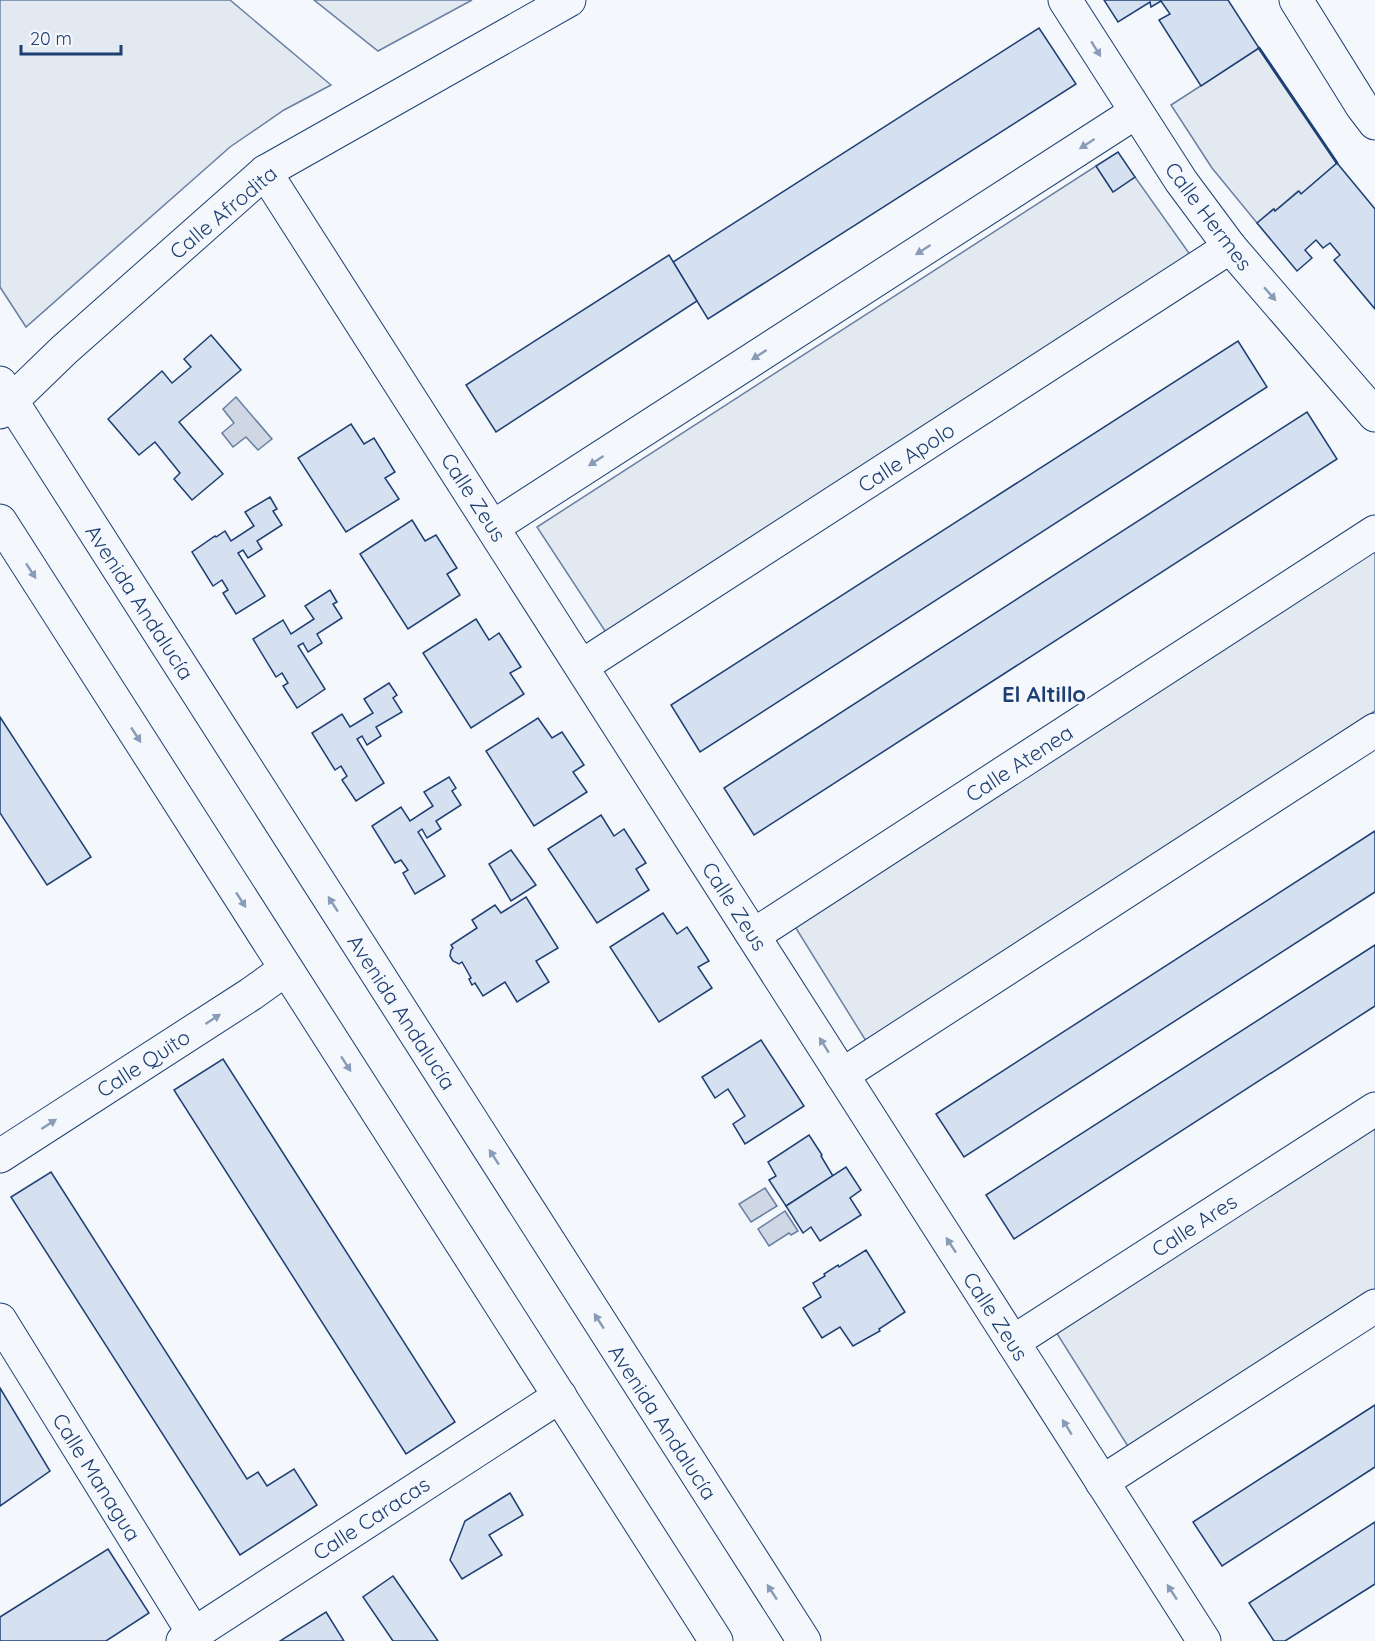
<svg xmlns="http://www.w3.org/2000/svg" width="1375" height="1641" viewBox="0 0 1375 1641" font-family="Quicksand,sans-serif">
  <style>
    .green { fill: #e3e9f0; stroke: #687fa3; stroke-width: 1.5 }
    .water { fill: #cfd7e4; stroke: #687fa3; stroke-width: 1.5 }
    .building { fill: #d5e0f0; stroke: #1d3f73; stroke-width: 1.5 }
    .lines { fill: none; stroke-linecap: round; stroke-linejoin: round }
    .minor-casing { stroke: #1d3f73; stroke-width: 35 }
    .major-casing { stroke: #1d3f73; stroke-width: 35 }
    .minor { stroke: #f4f7fb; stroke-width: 33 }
    .major { stroke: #f4f7fb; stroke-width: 33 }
    .wall { stroke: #1d3f73; stroke-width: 3 }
    .oneway { fill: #889bb7 }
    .labels { text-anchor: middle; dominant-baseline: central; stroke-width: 4.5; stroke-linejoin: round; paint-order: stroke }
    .street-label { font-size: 21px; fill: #1d3f73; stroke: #f4f7fb }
    .neighbourhood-label { font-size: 22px; font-weight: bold; fill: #1d3f73; stroke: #f4f7fb }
  </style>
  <rect width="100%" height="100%" fill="#f4f7fb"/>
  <g class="green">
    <polygon points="0,0 230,0 331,85 284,110 230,147 26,327 0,287"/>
    <polygon points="314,0 472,0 378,51"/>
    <polygon points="1259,48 1337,163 1301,194 1298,191 1275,211 1273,209 1257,223 1212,168 1171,105"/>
    <polygon points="1096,166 1113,192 1135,177 1191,256 607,634 537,527"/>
    <polygon points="1375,550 1375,711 866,1041 794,925"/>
    <polygon points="1375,1125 1375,1290 1129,1448 1056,1332"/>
  </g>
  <g class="water">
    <polygon points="236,397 272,439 258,450 246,437 233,447 222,433 234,423 223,409"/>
    <polygon points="765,1188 777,1206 751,1222 739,1204"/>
    <polygon points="785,1211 798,1231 791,1235 789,1233 769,1246 758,1229"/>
  </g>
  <g class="building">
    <polygon points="1104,0 1228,0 1259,48 1201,86 1159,20 1170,14 1161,1 1151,7 1150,2 1118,22"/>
    <polygon points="1039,28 1076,84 708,319 673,262"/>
    <polygon points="1118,152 1135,177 1113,192 1096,166"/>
    <polygon points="1337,163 1375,209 1375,309 1334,260 1340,255 1330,243 1323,248 1316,240 1305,250 1312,258 1297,271 1257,223 1274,209 1275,211 1299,191 1301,194"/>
    <polygon points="669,255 697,301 496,432 466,385"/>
    <polygon points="211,335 241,370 179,422 223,474 192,500 174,479 180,473 155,442 139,455 108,419 162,371 172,383 191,367 184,359"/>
    <polygon points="1238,341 1267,387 700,752 671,705"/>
    <polygon points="1307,412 1337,459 754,835 724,788"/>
    <polygon points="351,424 364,444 374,438 395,472 385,478 399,499 346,532 298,458"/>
    <polygon points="270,497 277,509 273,511 282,525 257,541 262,549 248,558 243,550 238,553 265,596 236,614 223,593 228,590 222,580 213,586 192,552 215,536 216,537 225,531 231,541 254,526 245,512"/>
    <polygon points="412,520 425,541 436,535 457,568 447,574 460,595 408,629 360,554"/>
    <polygon points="330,590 337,602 333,604 342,618 317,634 322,643 308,652 303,643 298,646 325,689 297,708 283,686 288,683 282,673 276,677 253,639 283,620 291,634 314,619 305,606"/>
    <polygon points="476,619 489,640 499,633 521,667 510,673 524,694 471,728 423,653"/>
    <polygon points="389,683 397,695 393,698 402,712 376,727 381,736 367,745 362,736 357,739 384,783 356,801 342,780 347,776 341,766 335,770 312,733 342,714 350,727 373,713 364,699"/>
    <polygon points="0,717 91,857 47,885 0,813"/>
    <polygon points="538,718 552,738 562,732 584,765 573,772 587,792 534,826 486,751"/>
    <polygon points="449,777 456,788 452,791 461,805 436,821 441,829 427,838 422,829 418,832 445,876 415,894 403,873 408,870 401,860 395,863 372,826 401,807 410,821 433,806 424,792"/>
    <polygon points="601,815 614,836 624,829 646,863 636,869 649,890 597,923 548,849"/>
    <polygon points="1375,831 1375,892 964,1157 936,1114"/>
    <polygon points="511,850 536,885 511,901 489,864"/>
    <polygon points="526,897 558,948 536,961 549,982 517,1002 505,982 483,996 475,983 472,985 469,979 471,978 462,962 459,964 453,961 450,956 451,950 453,948 451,945 477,928 472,920 495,905 501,913"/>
    <polygon points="663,913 677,934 687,927 709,961 698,967 712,988 659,1022 610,947"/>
    <polygon points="1375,945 1375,1006 1014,1239 986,1195"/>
    <polygon points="761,1040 804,1106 745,1144 733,1124 745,1116 728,1089 715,1098 702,1077"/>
    <polygon points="223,1059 455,1422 406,1454 174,1090"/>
    <polygon points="809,1135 822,1155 821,1156 833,1176 786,1206 769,1180 776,1176 768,1162"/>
    <polygon points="846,1167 861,1190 850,1198 861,1215 820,1241 811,1227 803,1233 786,1206"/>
    <polygon points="51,1172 247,1479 258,1472 267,1486 294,1469 317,1505 240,1555 11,1197"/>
    <polygon points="866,1250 905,1312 879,1329 880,1331 853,1346 840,1327 822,1338 803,1308 821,1297 813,1283 825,1276 824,1274 838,1265 839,1267"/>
    <polygon points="0,1388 50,1471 0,1506"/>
    <polygon points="1375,1405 1375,1467 1222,1566 1193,1522"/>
    <polygon points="510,1493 523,1515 489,1535 502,1555 462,1579 450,1560 465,1521"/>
    <polygon points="1375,1522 1375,1584 1285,1641 1274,1641 1249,1603"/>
    <polygon points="108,1549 149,1613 106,1641 0,1641 0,1617"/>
    <polygon points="393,1576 438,1641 393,1641 363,1597"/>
    <polygon points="326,1612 344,1641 280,1641"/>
  </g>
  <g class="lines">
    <g class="minor-casing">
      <g id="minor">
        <polyline points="1065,0 1181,181 1230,247 1375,415"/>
        <polyline points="1296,0 1362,106 1375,123"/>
        <polyline points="265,172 1204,1641"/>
        <polyline points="0,412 64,350 265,172 569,0"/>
        <polyline points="493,527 1136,112"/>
        <polyline points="582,666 1230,247"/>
        <polyline points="754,935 1375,532"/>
        <polyline points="842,1075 1375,730"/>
        <polyline points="0,1156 251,994 286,969"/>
        <polyline points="0,1320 194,1634"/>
        <polyline points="1013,1342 1375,1109"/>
        <polyline points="1102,1482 1375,1306"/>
        <polyline points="183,1641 560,1396"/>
      </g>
    </g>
    <g class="major-casing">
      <g id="major">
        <polyline points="0,383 804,1641"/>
        <polyline points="0,521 716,1641"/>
      </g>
    </g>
    <use href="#minor" class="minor"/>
    <use href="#major" class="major"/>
    <polyline class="wall" points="1259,48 1337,163"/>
  </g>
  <defs><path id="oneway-solid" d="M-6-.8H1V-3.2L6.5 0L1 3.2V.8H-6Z" transform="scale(1.5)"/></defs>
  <g class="oneway">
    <use href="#oneway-solid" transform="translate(1096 49) rotate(58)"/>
    <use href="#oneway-solid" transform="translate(1087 144) rotate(147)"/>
    <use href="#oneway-solid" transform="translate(923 250) rotate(147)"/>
    <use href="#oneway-solid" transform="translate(1270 294) rotate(49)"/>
    <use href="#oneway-solid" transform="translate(759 355) rotate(147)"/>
    <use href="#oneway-solid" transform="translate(596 461) rotate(147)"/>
    <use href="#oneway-solid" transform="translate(31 571) rotate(57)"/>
    <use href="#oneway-solid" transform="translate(136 735) rotate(57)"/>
    <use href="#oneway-solid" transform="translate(241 900) rotate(57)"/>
    <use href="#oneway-solid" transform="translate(333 904) rotate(-123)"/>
    <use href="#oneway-solid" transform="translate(213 1019) rotate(-33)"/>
    <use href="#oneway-solid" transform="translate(824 1045) rotate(-122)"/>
    <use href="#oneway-solid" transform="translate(346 1064) rotate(57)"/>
    <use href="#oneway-solid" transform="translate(49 1124) rotate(-33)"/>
    <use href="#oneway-solid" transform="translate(494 1157) rotate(-123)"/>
    <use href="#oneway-solid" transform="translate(951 1245) rotate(-123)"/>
    <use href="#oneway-solid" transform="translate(599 1321) rotate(-123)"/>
    <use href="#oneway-solid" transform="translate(1067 1427) rotate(-122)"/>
    <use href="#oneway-solid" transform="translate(772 1592) rotate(-123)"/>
    <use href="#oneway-solid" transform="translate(1172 1592) rotate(-123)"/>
  </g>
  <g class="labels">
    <g class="street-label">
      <text transform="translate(223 212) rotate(-40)">Calle Afrodita</text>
      <text transform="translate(1209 216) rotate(53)">Calle Hermes</text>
      <text transform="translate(906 457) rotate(-33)">Calle Apolo</text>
      <text transform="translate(474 497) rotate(57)">Calle Zeus</text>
      <text transform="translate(140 602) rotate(57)">Avenida Andalucía</text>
      <text transform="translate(1019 763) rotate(-33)">Calle Atenea</text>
      <text transform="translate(735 906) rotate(57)">Calle Zeus</text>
      <text transform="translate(402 1012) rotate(57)">Avenida Andalucía</text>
      <text transform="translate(143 1063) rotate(-33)">Calle Quito</text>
      <text transform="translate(1194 1225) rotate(-33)">Calle Ares</text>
      <text transform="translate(996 1316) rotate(57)">Calle Zeus</text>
      <text transform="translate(663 1422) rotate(57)">Avenida Andalucía</text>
      <text transform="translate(97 1477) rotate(58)">Calle Managua</text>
      <text transform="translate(371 1518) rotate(-33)">Calle Caracas</text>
    </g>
    <g class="neighbourhood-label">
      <text x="1044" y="694">El Altillo</text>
    </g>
  </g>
  <path d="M21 45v9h100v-9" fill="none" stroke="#1d3f73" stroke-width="3"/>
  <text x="30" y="45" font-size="18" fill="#1d3f73" stroke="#f4f7fb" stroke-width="4.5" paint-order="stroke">20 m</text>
</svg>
